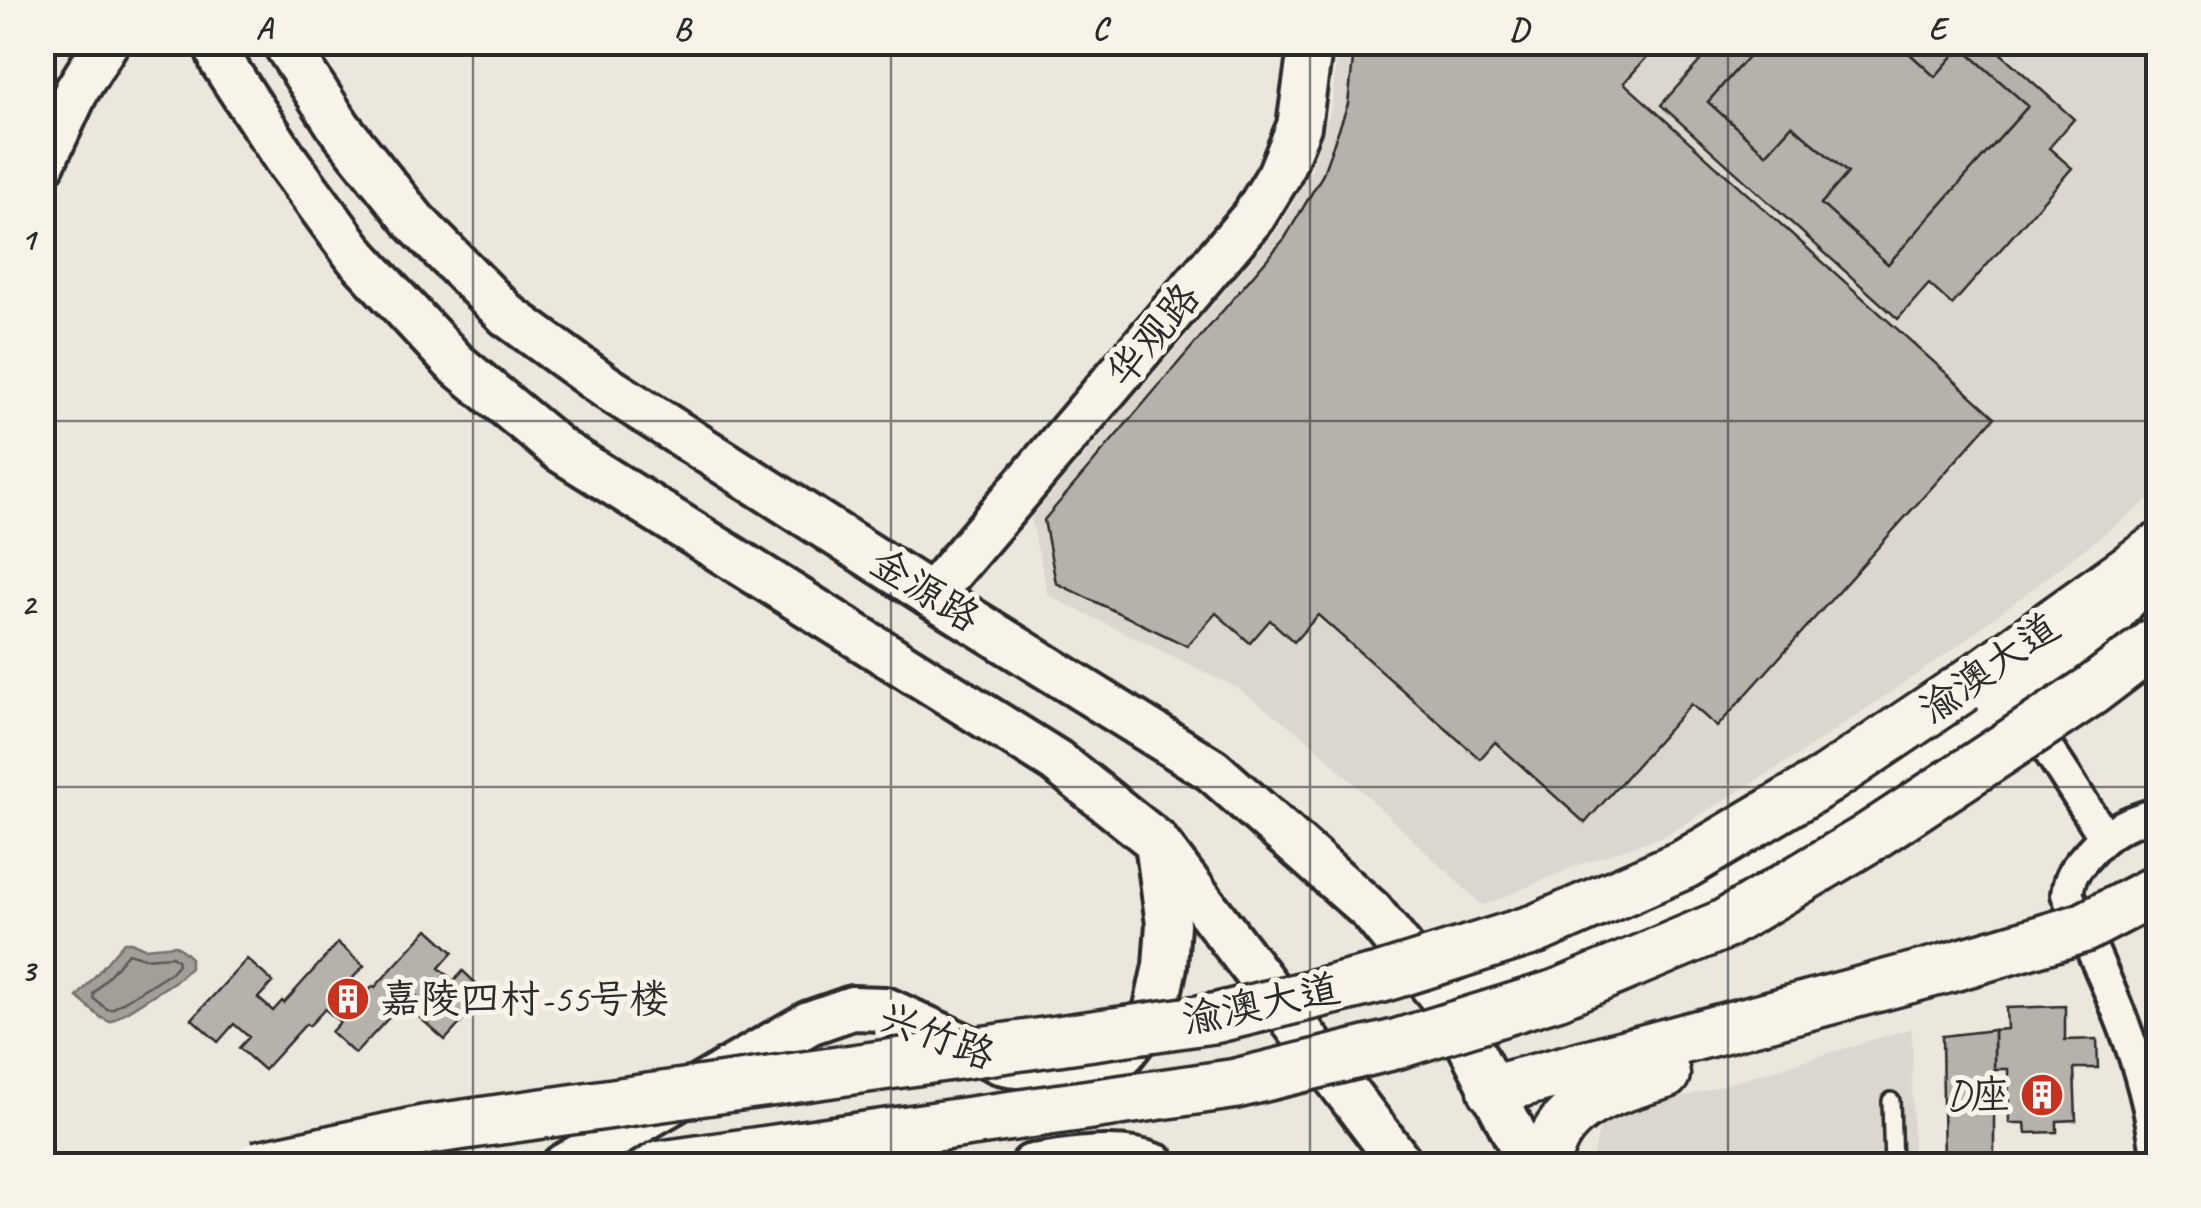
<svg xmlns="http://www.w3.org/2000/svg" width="2201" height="1208" viewBox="0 0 2201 1208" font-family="Caveat,'LXGW WenKai TC',sans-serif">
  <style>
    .built { fill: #dbd7ce }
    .water { fill: #a29f98; stroke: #72716c; stroke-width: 2.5 }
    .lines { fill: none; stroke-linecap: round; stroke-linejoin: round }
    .shore { stroke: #5b5957; stroke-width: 2.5 }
    .building { fill: #b5b2ab; stroke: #2b2b2b; stroke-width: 2.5 }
    .lane-casing { stroke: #2b2b2b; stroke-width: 22 }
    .street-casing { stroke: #2b2b2b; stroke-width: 38 }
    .secondary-casing { stroke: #2b2b2b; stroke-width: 50 }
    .primary-casing { stroke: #2b2b2b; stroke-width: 55 }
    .lane { stroke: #f7f3e8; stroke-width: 15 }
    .street { stroke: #f7f3e8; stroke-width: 30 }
    .secondary { stroke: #f7f3e8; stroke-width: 42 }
    .primary { stroke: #f7f3e8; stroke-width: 48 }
    .primary-bridge-casing { stroke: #2b2b2b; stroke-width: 55; stroke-linecap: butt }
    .primary-bridge { stroke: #f7f3e8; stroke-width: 48 }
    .grid { fill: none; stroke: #2b2b2b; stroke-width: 2.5; stroke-opacity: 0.55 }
    .labels { text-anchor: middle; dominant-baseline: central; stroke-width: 10; stroke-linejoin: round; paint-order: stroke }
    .street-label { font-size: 40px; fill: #2b2b2b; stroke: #f7f3e8 }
    .poi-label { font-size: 40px; fill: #2b2b2b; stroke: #f7f3e8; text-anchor: start }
    .neatline { fill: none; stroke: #2b2b2b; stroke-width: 4 }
    .grid-label { font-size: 32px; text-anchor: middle; font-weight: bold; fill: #2b2b2b }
  </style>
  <rect width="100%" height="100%" fill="#ebe7dd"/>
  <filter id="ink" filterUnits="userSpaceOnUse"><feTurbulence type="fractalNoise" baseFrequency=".01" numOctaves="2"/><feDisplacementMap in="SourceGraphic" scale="20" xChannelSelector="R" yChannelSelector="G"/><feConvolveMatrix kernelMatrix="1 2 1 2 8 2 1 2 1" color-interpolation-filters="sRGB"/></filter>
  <g filter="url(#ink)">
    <g class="built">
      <polygon points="1338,43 2158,43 2158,493 1948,653 1800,754 1667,835 1583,863 1483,906 1307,739 1237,688 1048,595 1031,518 1281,225 1311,170 1332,106"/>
      <polygon points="1912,1028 1913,1165 1591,1166 1601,1122"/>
    </g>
    <polygon class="water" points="124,942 131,942 144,948 176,945 190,957 190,968 177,980 110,1022 100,1017 77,997"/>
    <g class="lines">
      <polygon class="shore" points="128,953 144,958 172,956 177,960 178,964 171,972 112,1009 107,1009 94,999 93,994"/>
    </g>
    <g class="building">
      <polygon points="1355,42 1660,42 1624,83 1995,417 1717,727 1691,704 1585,823 1495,742 1480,759 1318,615 1294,642 1270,620 1250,643 1216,613 1187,646 1056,583 1044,520 1285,238 1322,176 1348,104"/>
      <polygon points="1717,42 1761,42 1708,102 1766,154 1792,125 1848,173 1821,204 1888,264 2028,106 1961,47 1935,77 1897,42 1988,42 2074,119 2049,148 2072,168 1952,305 1929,284 1898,319 1661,105"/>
      <polygon points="1761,42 1897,42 1935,77 1961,47 2028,106 1888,264 1821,204 1848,173 1792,125 1766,154 1708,102"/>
      <polygon points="428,929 453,952 439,968 454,981 463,971 487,994 445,1040 420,1018 430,1008 414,994 399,1012 396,1010 355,1054 331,1032 340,1022 325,1009 309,1026 306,1024 264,1070 239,1048 249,1037 234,1024 218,1042 192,1019 247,959 273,982 258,998 273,1011 282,1001 284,1003 338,943 364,966 349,982 364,996 373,986 375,987"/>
      <polygon points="2065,1006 2065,1040 2097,1039 2098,1068 2074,1068 2076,1120 2057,1121 2057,1132 2026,1133 2025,1123 2009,1123 2008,1069 1994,1069 1994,1030 2007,1029 2006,1008"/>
      <polygon points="1994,1030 1994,1166 1944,1166 1942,1036"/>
    </g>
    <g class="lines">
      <g class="lane-casing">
        <polyline id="lane" points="1891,1101 1893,1166"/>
      </g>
      <g class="street-casing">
        <g id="street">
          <polyline points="2026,715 2104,836"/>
          <path d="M 2158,1166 C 2149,1066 2107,984 2067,894 C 2070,873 2076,868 2089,853 C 2111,828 2128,822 2158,813"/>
        </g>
      </g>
      <g class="secondary-casing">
        <g id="secondary">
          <polyline points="215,42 222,62 288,163 357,257 455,363 560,450 1056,761 1156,841 1403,1166"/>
          <polyline points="284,42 339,127 415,222 507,315 606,387 931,595 1212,770 1371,911 1451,1009 1531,1166"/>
          <polyline points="42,165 77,90 107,42"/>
          <polyline points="931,595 1254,216 1279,175 1299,126 1311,42"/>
          <polyline points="1465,1003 1658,921 1736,877 2017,700 2091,638 2127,598 2158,556"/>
          <polyline points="563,1166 809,1023 852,1008 885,1009 1000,1062 1041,1071 1083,1069 1123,1053 1155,1012 1165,966 1168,924 1157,843"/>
          <path d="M 1032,1166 C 1072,1161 1117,1151 1156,1166"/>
        </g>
      </g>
      <g class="primary-casing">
        <g id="primary">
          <polyline points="1964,687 2158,548"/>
          <polyline points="1493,1090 1944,969"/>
          <path d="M 1543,1166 C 1547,1156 1550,1145 1555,1136 C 1576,1097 1626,1086 1665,1074"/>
        </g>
      </g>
      <use href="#lane" class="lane"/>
      <use href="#street" class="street"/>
      <use href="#secondary" class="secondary"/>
      <use href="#primary" class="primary"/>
      <g class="primary-bridge-casing">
        <g id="primary-bridge">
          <polyline points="1944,969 2083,928 2158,889"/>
          <polyline points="257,1166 426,1130 1216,1018 1380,978 1536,929 1685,864 1826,780 1964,687"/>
          <polyline points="659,1166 1234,1084 1397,1044 1558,994 1723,925 1867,839 2002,750 2091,691 2158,640"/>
        </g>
      </g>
      <use href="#primary-bridge" class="primary-bridge"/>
    </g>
  </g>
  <path class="grid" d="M 473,42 L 473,1166M 891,42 L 891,1166M 1310,42 L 1310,1166M 1728,42 L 1728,1166M 42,421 L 2158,421M 42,787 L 2158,787"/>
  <defs>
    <g id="building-disc" transform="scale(2.25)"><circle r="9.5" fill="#c8321e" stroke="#f7f3e8"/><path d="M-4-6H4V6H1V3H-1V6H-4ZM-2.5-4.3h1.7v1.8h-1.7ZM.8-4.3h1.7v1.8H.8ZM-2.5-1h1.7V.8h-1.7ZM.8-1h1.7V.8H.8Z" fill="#fff"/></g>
  </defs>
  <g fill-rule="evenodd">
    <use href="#building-disc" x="348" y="999"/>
    <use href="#building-disc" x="2042" y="1095"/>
  </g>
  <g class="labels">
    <g class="street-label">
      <text transform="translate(1153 335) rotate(-50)">华观路</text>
      <text transform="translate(925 590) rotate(32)">金源路</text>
      <text transform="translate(1989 668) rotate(-35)">渝澳大道</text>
      <text transform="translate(1261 1004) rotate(-12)">渝澳大道</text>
      <text transform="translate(937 1036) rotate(21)">兴竹路</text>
    </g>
    <g class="poi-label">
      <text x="380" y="999">嘉陵四村-55号楼</text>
      <text x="2010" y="1095" text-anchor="end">D座</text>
    </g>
  </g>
  <rect width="2201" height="1208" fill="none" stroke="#f7f3e8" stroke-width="110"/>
  <rect x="55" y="55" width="2091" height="1098" class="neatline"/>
  <g class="grid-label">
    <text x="264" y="39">A</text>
    <text x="682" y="39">B</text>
    <text x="1100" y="39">C</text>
    <text x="1519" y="39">D</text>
    <text x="1937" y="39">E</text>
    <text x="28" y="249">1</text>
    <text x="28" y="615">2</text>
    <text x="28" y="981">3</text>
  </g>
</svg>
